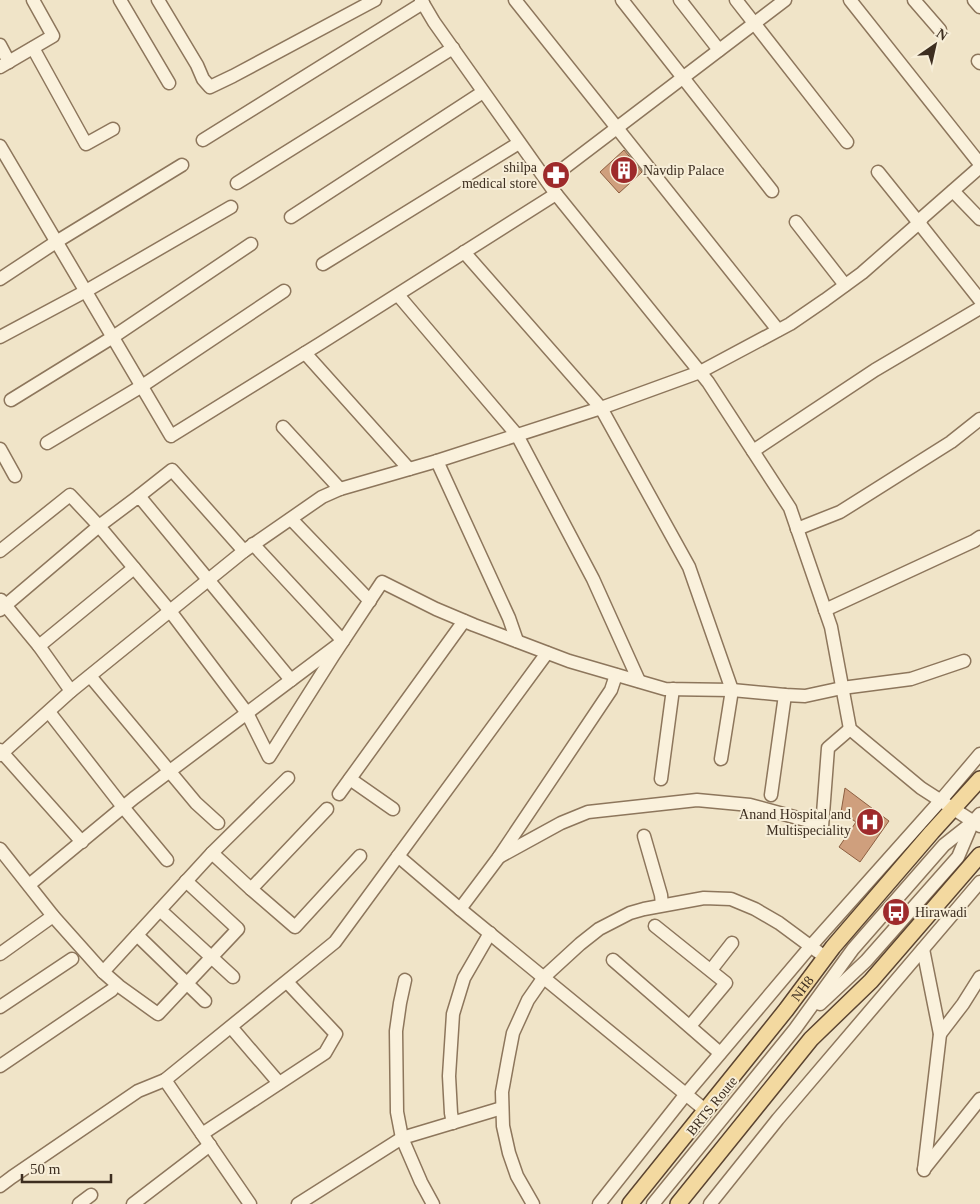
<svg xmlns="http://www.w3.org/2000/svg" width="980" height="1204" viewBox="0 0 980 1204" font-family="Georgia,serif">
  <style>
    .building { fill: #cf9f7d; stroke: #8d5f41 }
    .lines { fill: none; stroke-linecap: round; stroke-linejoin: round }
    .minor-casing { stroke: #8d765c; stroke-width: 15 }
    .major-casing { stroke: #5b4430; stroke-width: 18 }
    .minor { stroke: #faf1dc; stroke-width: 12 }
    .major { stroke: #f3d9a0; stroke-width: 15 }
    .labels { text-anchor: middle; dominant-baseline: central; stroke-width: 4; stroke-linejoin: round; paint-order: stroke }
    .poi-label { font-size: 14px; fill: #3d2e20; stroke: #f7eed8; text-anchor: end }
    .street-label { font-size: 14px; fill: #3d2e20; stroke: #f7eed8 }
  </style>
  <rect width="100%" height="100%" fill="#f0e4c8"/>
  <g class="building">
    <polygon points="624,150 642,172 619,193 600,172"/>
    <polygon points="845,788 889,821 860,862 839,847 856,822 841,812"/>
  </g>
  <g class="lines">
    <g class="minor-casing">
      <g id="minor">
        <polyline points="120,0 169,83"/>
        <polyline points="158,0 197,65 203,79 210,87 233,76 375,0"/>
        <polyline points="421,0 434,22 556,194 708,382 790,508 831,627 850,729 921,788 980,826"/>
        <polyline points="515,0 778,330"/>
        <polyline points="622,0 772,191"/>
        <polyline points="680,0 719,50"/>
        <polyline points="736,0 847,142"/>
        <polyline points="850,0 980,164"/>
        <polyline points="914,0 940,30"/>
        <polyline points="974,0 980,7"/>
        <polyline points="0,45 9,62"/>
        <polyline points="33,48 86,144 113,129"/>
        <polyline points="978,61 980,63"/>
        <polyline points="0,67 53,36 33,0"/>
        <polyline points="203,140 423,3"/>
        <polyline points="0,146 171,436 321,343 556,194"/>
        <polyline points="878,172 919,223 923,217 980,167"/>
        <polyline points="547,181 785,0"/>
        <polyline points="237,183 453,48"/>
        <polyline points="953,191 980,219"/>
        <polyline points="291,217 483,92"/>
        <polyline points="796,222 845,285"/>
        <polyline points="464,252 601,408 689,567 732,690 721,759"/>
        <polyline points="323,264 519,143"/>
        <polyline points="0,279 56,242 182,165"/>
        <polyline points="398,295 517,435 593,579 639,681"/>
        <polyline points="0,337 86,291 231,207"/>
        <polyline points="305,353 409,469"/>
        <polyline points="11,400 113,337 251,244"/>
        <polyline points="283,427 340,489"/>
        <polyline points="47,443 142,386 284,291"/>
        <polyline points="0,449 15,476"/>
        <polyline points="753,451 875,370 980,308"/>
        <polyline points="139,496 172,470 244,551"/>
        <polyline points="291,519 370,601"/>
        <polyline points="797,529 840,512 951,442 980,419"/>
        <polyline points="0,551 70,495 99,526 0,610"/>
        <polyline points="1,600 39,646 71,691"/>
        <polyline points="825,610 974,541 980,537"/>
        <polyline points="517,641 509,618 437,461 601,408 700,372 790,324 825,300 862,273 919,223 980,300"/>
        <polyline points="39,646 134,568"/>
        <polyline points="90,676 196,803 218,823"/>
        <polyline points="291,680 139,496 99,526 170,611 247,713 269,757 333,656 382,582 436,609 474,625 569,661 665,689 732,690 785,695 805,696 842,688 911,679 964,661"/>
        <polyline points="49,712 123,807 167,860"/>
        <polyline points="0,750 82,842"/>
        <polyline points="0,755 71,691 244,551 322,497 340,489 437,461"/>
        <polyline points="350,779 393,809"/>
        <polyline points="661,779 673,689"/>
        <polyline points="339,794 464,621"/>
        <polyline points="771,795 785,695"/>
        <polyline points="644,836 661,895 662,905"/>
        <polyline points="0,849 53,916 103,972 119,986 158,1014 238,929 186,881"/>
        <polyline points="212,853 251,889 327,809"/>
        <polyline points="398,856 460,909 705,1110"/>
        <polyline points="499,857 561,823 588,812 679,802 697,800 750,805 809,821 822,827 828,748 850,729"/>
        <polyline points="29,885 134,798 343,641 253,544"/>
        <polyline points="251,889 295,927 360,856"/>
        <polyline points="460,909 499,857 611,690 616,675"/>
        <polyline points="160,910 233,977"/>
        <polyline points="655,926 726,983 690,1026"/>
        <polyline points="137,935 205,1001"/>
        <polyline points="923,949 940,1034 924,1170"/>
        <polyline points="0,954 53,916"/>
        <polyline points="613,960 720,1053"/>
        <polyline points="711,970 732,943"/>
        <polyline points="103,972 212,853 288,778"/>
        <polyline points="405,980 400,1003 396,1031 397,1112 402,1138 421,1182 433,1204"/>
        <polyline points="820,1004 866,961 958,857 972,824"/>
        <polyline points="0,1007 72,959"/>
        <polyline points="231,1027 279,1083"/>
        <polyline points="940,1034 963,1004 980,977"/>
        <polyline points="0,1066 112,990"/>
        <polyline points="165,1080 250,1204"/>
        <polyline points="453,1123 451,1113 449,1076 453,1014 464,978 490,933"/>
        <polyline points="202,1134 325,1053 336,1034 287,982"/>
        <polyline points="924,1169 980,1099"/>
        <polyline points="0,1186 12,1177 138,1091 165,1080 335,942 547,653"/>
        <polyline points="79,1204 91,1195"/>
        <polyline points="133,1204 210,1145"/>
        <polyline points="298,1204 402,1138 502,1108"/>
        <polyline points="533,1204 517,1176 509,1153 503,1126 502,1092 508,1059 513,1033 528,1000 544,977 580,944 599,929 630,913 644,909 704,898 731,899 755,909 779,923 825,957"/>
        <polyline points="599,1204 686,1094 810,947 941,800 980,754"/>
        <polyline points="653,1204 795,1029 853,949 944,845 973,822 980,814"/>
        <polyline points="710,1204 778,1119 980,882"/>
      </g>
    </g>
    <g class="major-casing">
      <g id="major">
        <path id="s1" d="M 630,1204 L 786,1010 L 833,947 L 932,832 L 980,779"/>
        <polyline points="678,1204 811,1039 871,981 980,855"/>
      </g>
    </g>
    <use href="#minor" class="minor"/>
    <use href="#major" class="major"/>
  </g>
  <defs>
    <g id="building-disc" transform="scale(1.4375)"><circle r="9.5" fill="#9e2a2b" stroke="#f7eed8"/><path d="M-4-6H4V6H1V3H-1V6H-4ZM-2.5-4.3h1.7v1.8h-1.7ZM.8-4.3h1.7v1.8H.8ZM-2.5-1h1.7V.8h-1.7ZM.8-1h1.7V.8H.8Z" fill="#fff"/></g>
    <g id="pharmacy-disc" transform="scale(1.4375)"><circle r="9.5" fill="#9e2a2b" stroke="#f7eed8"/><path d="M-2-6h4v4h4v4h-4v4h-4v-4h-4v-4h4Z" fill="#fff"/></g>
    <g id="hospital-disc" transform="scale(1.4375)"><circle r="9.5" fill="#9e2a2b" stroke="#f7eed8"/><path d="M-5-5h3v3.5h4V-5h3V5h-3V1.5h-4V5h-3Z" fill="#fff"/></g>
    <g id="bus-disc" transform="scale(1.4375)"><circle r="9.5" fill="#9e2a2b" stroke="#f7eed8"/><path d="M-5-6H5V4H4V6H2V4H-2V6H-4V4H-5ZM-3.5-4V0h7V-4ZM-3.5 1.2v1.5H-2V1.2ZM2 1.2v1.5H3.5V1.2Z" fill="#fff"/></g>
  </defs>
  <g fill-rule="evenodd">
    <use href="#building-disc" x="624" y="170"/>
    <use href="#pharmacy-disc" x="556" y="175"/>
    <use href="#hospital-disc" x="870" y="822"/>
    <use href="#bus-disc" x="896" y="912"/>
  </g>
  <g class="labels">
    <g class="poi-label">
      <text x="537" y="167">shilpa<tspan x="537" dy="16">medical store</tspan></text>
      <text x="643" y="170" text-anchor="start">Navdip Palace</text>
      <text x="851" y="814">Anand Hospital and<tspan x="851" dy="16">Multispeciality</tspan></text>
      <text x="915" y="912" text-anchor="start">Hirawadi</text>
    </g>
    <g class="street-label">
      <text stroke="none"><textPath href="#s1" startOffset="276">NH8</textPath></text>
      <text transform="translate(712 1106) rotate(-51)">BRTS Route</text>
    </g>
  </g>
  <g transform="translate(935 45) rotate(34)" stroke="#f7eed8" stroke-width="4" paint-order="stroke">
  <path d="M0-4L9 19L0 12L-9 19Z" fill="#3d2e20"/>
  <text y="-8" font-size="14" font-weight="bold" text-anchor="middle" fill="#3d2e20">N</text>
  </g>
  <path d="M22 1174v8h89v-8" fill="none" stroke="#3d2e20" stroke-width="2.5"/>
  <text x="30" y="1174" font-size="15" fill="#3d2e20" stroke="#f7eed8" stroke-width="4" paint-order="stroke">50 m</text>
</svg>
